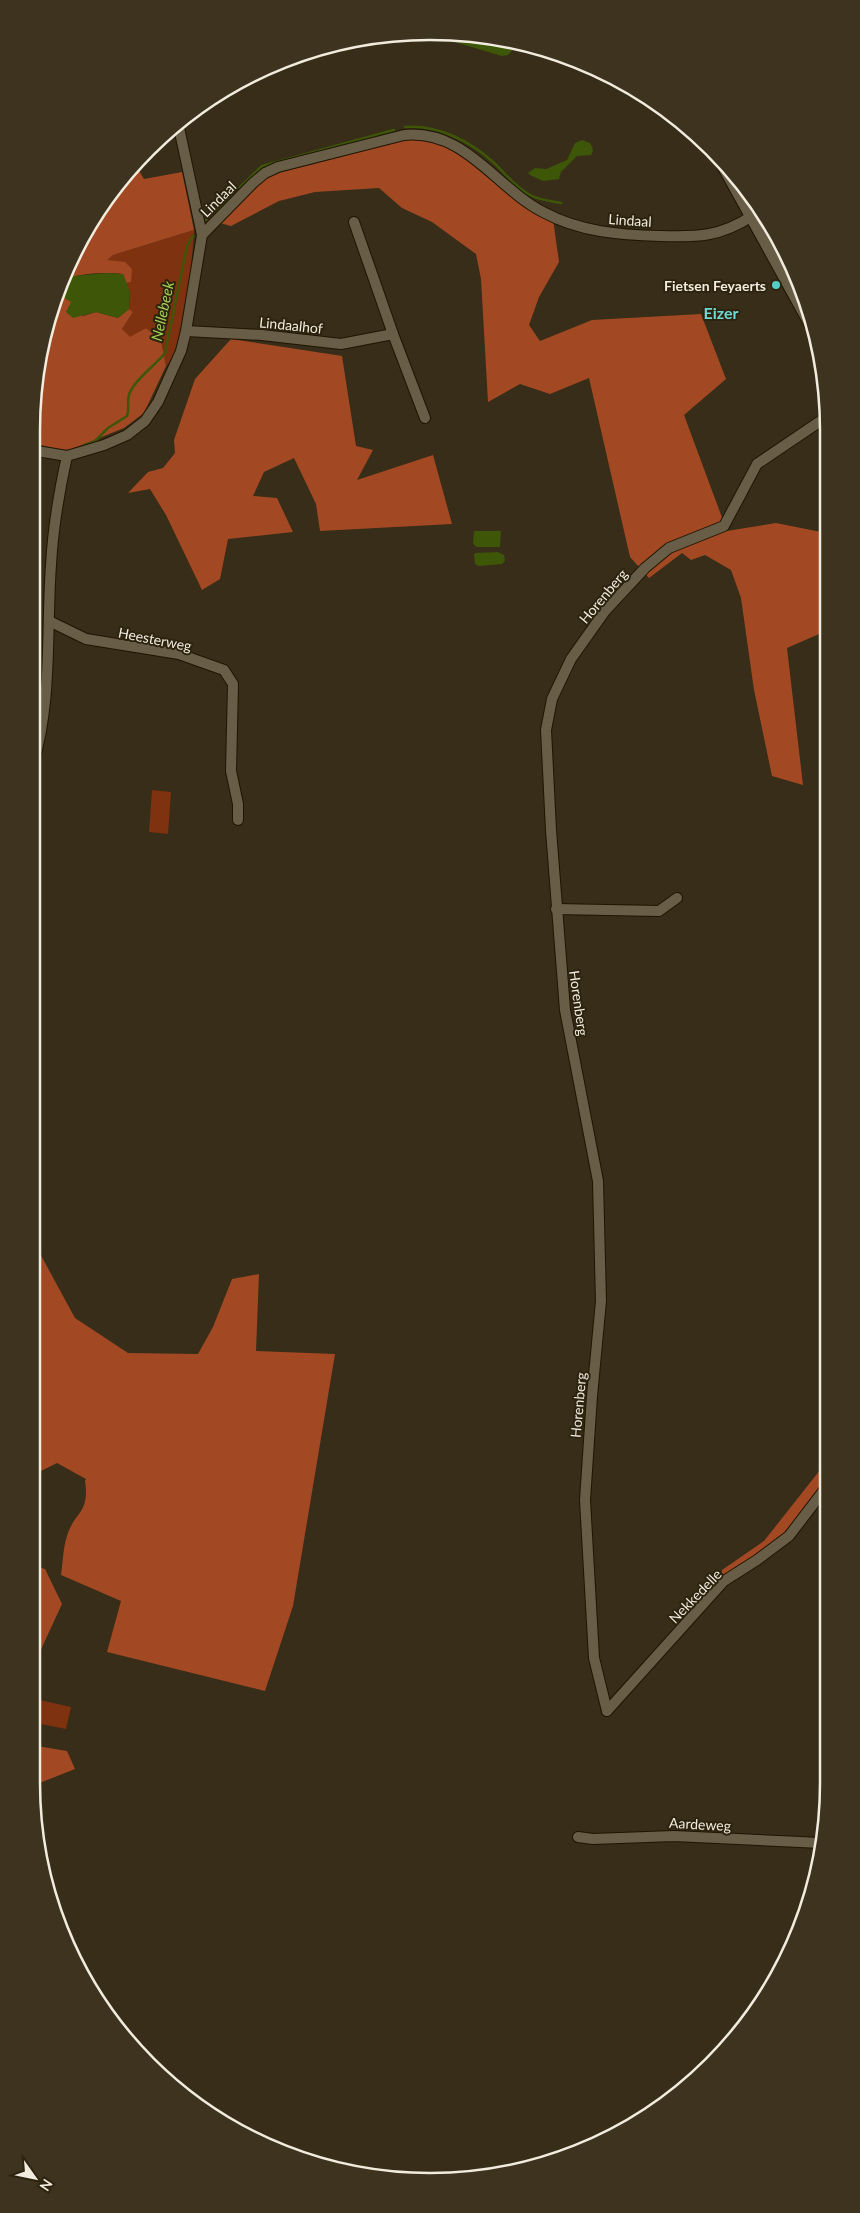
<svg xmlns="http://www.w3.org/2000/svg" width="860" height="2213" viewBox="0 0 860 2213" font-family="Lato,sans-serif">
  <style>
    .green { fill: #7e320f }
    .forest { fill: #a24923 }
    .water { fill: #3d5608 }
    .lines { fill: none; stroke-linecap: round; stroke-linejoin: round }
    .stream { stroke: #3d5608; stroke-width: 2.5 }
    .minor-casing { stroke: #1f1502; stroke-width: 12 }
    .tertiary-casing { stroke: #1f1502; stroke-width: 14 }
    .minor { stroke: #685d46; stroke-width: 10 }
    .tertiary { stroke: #685d46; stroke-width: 12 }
    .poi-dot { fill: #54cdc7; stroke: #2d230e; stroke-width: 2 }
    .labels { text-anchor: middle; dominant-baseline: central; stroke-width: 4; stroke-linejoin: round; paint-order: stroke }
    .street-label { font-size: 14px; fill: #f2ecdf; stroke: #2d230e }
    .poi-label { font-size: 14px; font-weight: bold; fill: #f2ecdf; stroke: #2d230e; text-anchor: end }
    .water-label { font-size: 15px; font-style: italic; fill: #a3d056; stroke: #2d230e }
    .quarter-label { font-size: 16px; font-weight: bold; fill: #6ed9d3; stroke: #2d230e }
    .rim { fill: none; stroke: #f2ecdf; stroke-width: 2.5 }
  </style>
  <rect width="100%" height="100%" fill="#372d18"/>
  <g class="green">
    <path d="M 194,230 C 193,255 184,352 166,366 L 161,341 L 146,328 L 130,338 L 122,329 L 133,312 L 129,309 L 130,292 L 126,283 L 131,282 L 106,260 L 113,255 Z"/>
    <polygon points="152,790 171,792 168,834 149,832"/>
    <polygon points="31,1698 71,1707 66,1729 31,1722"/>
  </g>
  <g class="forest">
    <polygon points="423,135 470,158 553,219 559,262 539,297 529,325 540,341 592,320 701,314 726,379 684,415 727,531 776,523 826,533 826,631 787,648 803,785 772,776 754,690 741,598 731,570 705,555 691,560 682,553 649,578 630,557 589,378 550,394 520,384 488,402 481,279 476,254 432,222 402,208 379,188 315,192 279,201 231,226 216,222 259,178"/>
    <path d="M 135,164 L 144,179 L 182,172 L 194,230 L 113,255 L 107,260 L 125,262 L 132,269 L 131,282 L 126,283 L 123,274 C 104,272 83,273 64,279 L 71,302 L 83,316 L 96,312 L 118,318 L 129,309 L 133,312 L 122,329 L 130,337 L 146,328 L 161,341 L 166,366 L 144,413 L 124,428 L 67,451 L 31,443 L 31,430 L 45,327 L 73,253 L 114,187 Z"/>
    <polygon points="231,339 342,356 356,446 373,450 357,480 433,455 452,524 320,531 316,504 294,458 264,472 253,496 277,498 293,532 228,539 220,579 202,590 166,515 150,489 128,493 148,472 163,468 175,453 174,440 195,379"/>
    <path d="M 31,1237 L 75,1318 L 128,1353 L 198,1354 L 213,1327 L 232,1279 L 259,1274 L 256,1351 L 335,1354 L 293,1606 L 265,1691 L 107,1652 L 121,1601 L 61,1575 C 63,1562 63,1548 67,1536 C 74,1512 90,1514 85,1481 L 86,1479 L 57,1463 L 31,1476 L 31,1435 L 36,1427 L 31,1410 Z"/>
    <polygon points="828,1460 828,1476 786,1534 722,1578 722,1570 764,1541"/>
    <polygon points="31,1565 45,1569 62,1604 31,1671"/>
    <polygon points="31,1745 67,1751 75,1769 32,1786"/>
  </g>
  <g class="water">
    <polygon points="456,32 508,41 517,45 508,55 502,56 441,38 445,33"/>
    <path d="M 582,140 L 590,143 C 593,148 594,151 591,155 L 577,156 L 561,172 L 559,179 L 543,181 L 530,175 L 528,173 L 535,168 L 546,169 L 567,160 L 575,143 Z"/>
    <polygon points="107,273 123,274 130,292 129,309 118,318 96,312 73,318 66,312 71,302 61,296 64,279 73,276"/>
    <polygon points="474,531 501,531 500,547 477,547 473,544"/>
    <polygon points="498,552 504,555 505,561 502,564 479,566 475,564 474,555 475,553"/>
  </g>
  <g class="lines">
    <g class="stream">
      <path d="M 405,127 C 436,124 470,141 493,162 C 505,173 516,188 530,195 C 539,200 551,201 561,203"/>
      <polyline points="206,220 262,166 394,130"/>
      <path d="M 84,445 L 94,442 L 108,428 L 127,416 C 130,408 126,400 130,392 C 137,377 155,366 165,353 L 187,246 L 193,236"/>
    </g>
    <g class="minor-casing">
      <g id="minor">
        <polyline points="178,123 202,235"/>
        <polyline points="354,222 393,334"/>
        <polyline points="186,331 262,335 341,344 393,334 425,418"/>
        <path d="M 31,450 L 67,456 L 104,445 L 127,435 L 145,421 L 158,402 L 181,351 L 186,331 L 202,235 L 253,183 L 265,173 L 278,167 L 404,135 C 465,129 495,187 543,212 C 580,232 620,235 661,236 C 698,237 720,237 752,216"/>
        <polyline points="49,621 86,639 179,654 224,670 233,684 231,771 238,804 238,820"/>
        <path d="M 31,770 C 53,705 46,633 51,565 C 53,528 59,492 67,456"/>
        <polyline points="556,909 659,911 677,898"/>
        <polyline points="607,1711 594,1658 585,1500 592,1396 601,1301 598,1181 565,1010 551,830 546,730 552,699 571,659 605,611 645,568 669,548 724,526 757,464 825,418"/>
        <polyline points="607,1711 724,1581 757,1560 789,1536 828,1485"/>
        <polyline points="578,1837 593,1839 674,1836 821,1843"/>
      </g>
    </g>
    <g class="tertiary-casing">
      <polyline id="tertiary" points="719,158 811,325"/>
    </g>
    <use href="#minor" class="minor"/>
    <use href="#tertiary" class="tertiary"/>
  </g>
  <circle class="poi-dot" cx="776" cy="285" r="5"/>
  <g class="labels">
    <g class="street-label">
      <text transform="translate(218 199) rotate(-45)">Lindaal</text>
      <text transform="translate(630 220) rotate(4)">Lindaal</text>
      <text transform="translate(291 325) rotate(6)">Lindaalhof</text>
      <text transform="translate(603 596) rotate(-50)">Horenberg</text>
      <text transform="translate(155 639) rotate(11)">Heesterweg</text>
      <text transform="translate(579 1003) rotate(82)">Horenberg</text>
      <text transform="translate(578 1405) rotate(-85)">Horenberg</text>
      <text transform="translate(695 1596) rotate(-46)">Nekkedelle</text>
      <text transform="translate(700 1824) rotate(3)">Aardeweg</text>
    </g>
    <g class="poi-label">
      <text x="766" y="285">Fietsen Feyaerts</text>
    </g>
    <g class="water-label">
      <text transform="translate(162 311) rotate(-78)">Nellebeek</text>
    </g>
    <g class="quarter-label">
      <text x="721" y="312">Eizer</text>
    </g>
  </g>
  <path d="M0 0H860V2213H0ZM430 40H430A390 390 0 0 1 820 430V1783A390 390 0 0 1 430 2173H430A390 390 0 0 1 40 1783V430A390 390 0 0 1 430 40Z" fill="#3d331f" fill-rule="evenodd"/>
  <path class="rim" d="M430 40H430A390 390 0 0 1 820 430V1783A390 390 0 0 1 430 2173H430A390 390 0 0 1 40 1783V430A390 390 0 0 1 430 40Z"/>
  <g transform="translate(35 2178) rotate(123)" stroke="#2d230e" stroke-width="4" paint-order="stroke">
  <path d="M0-4L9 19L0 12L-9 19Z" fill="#f2ecdf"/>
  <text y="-8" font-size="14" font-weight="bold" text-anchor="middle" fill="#f2ecdf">N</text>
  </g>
</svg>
